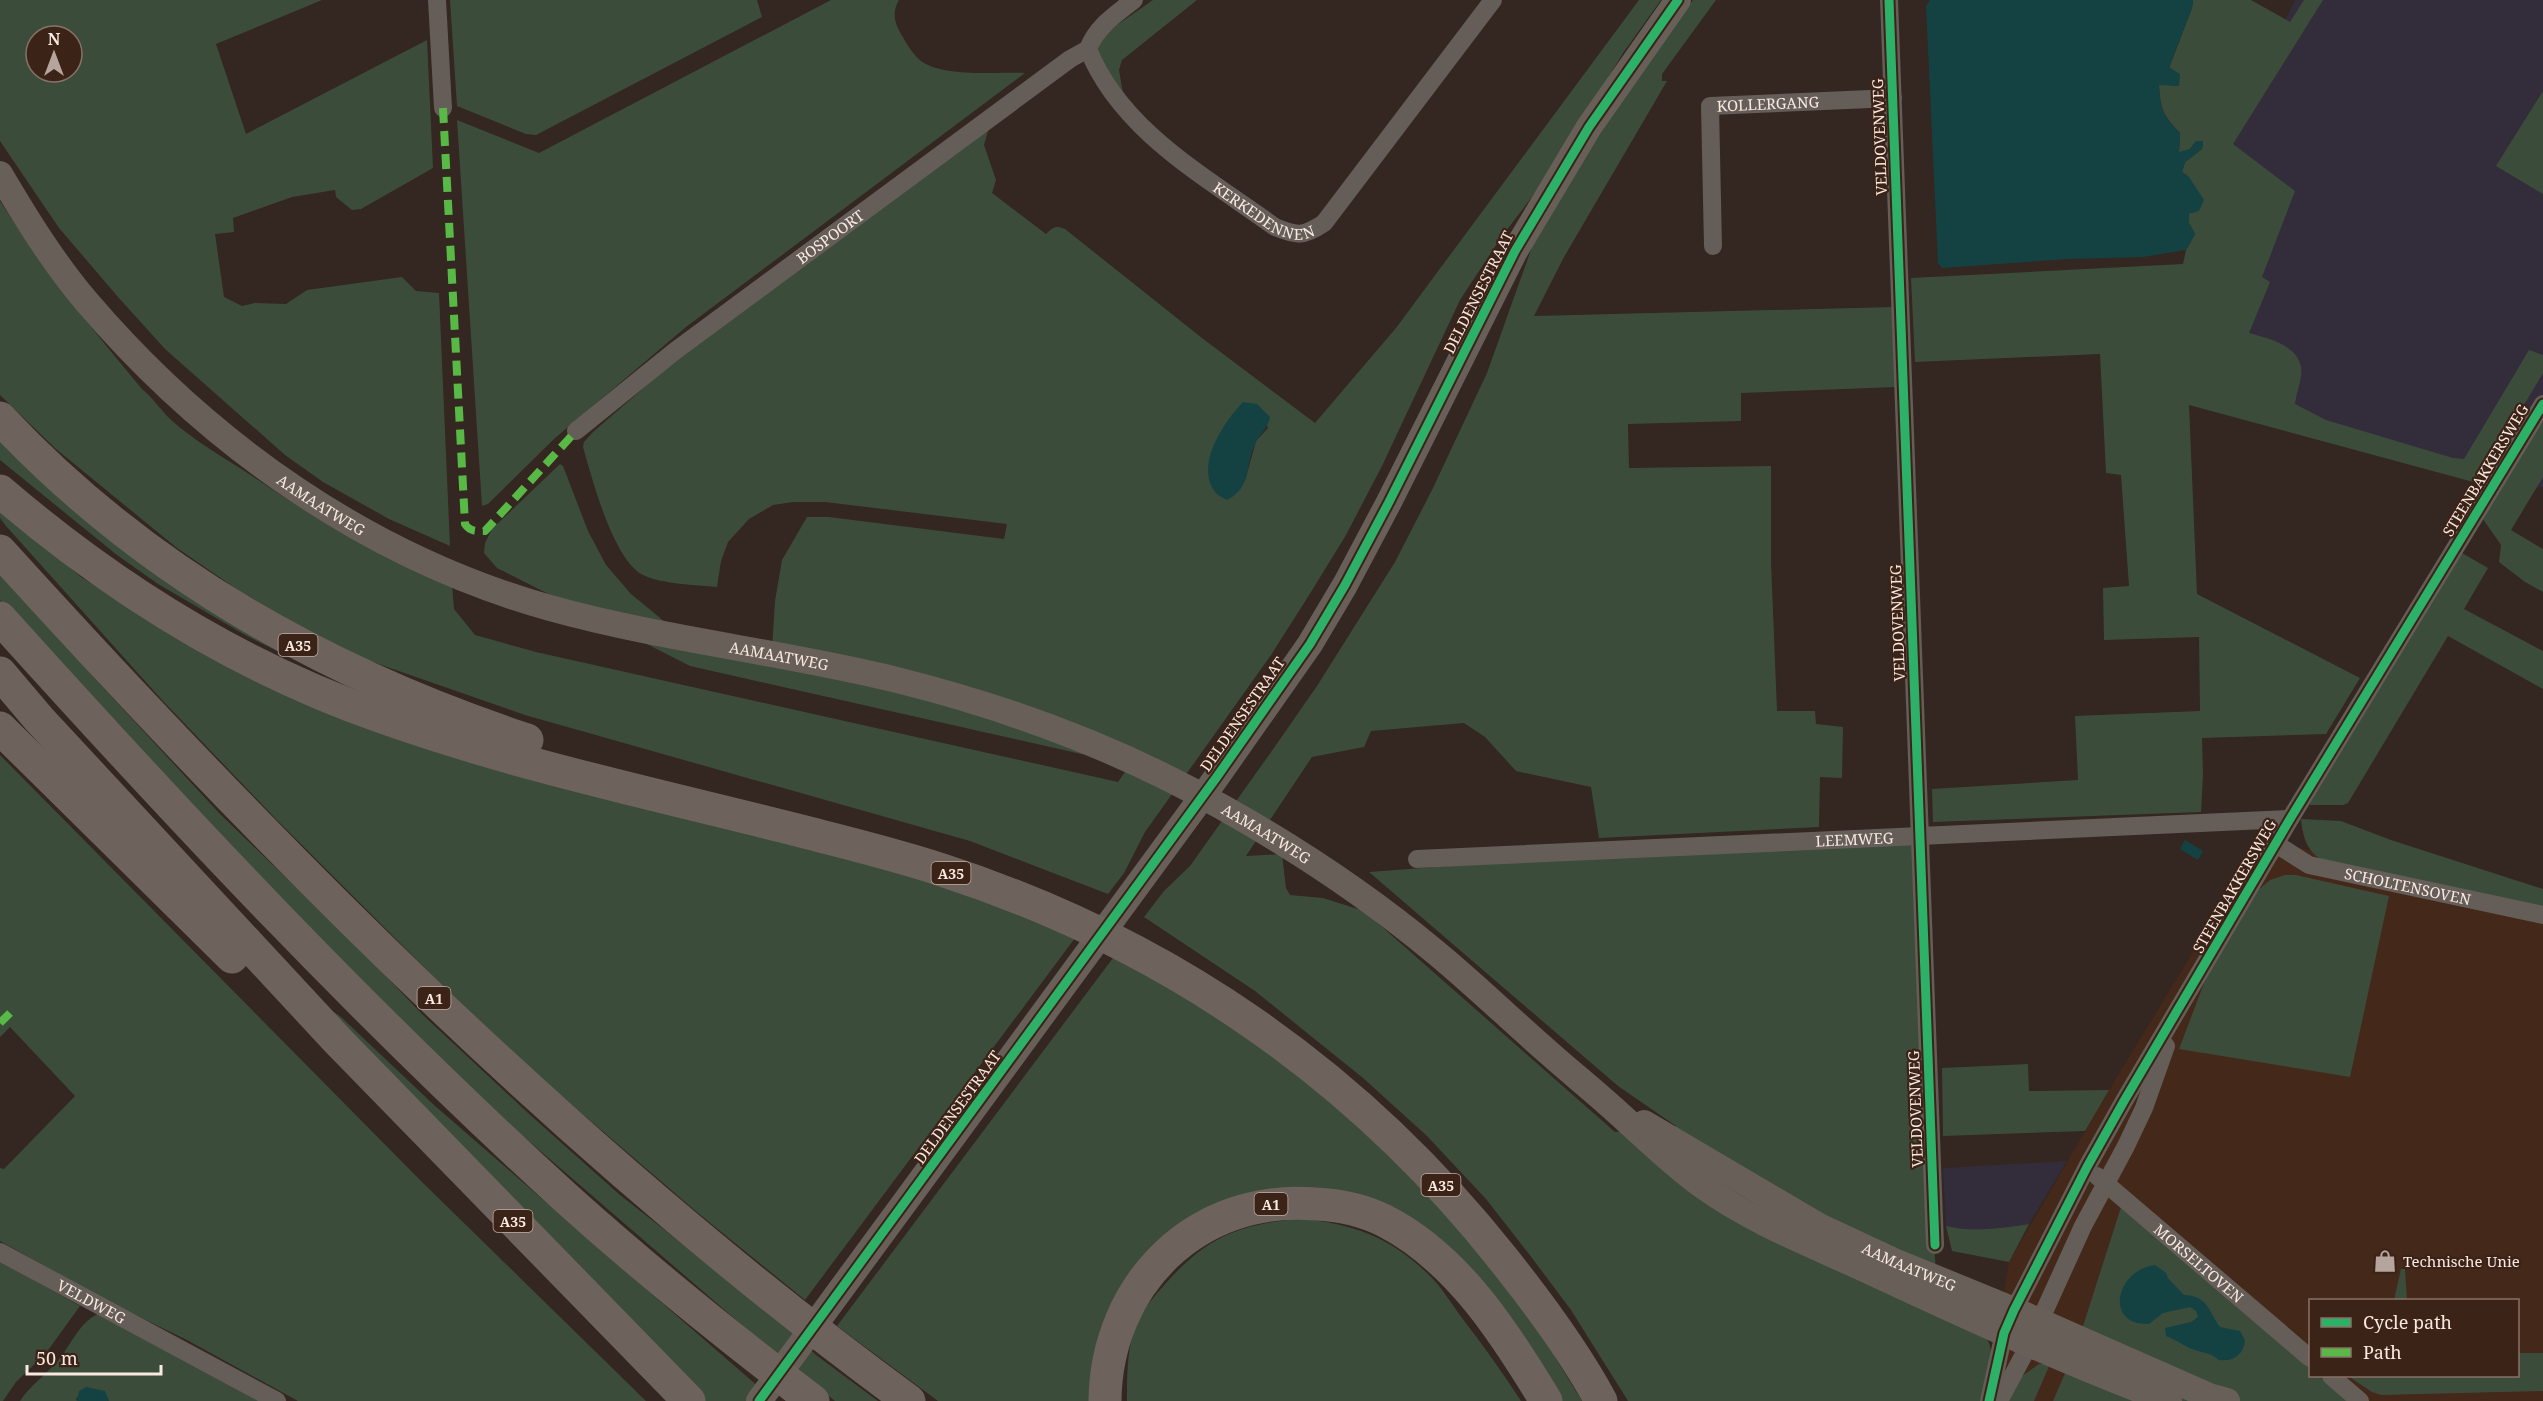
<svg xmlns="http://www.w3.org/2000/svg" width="2543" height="1401" viewBox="0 0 2543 1401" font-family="'Noto Serif',serif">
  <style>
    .built { fill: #44281a; fill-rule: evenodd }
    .industrial { fill: #332d3b }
    .green { fill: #3c4c3b; fill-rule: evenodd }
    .water { fill: #144243 }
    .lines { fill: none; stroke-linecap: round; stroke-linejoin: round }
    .street { stroke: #655d57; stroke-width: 18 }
    .secondary { stroke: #686058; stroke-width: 26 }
    .highway { stroke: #6e635c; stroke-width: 33 }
    .quiet { stroke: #58b947; stroke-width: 8; stroke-dasharray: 15 8; stroke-linecap: butt }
    .cycleway-casing { stroke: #3c2318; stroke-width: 13 }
    .cycleway { stroke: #2db169; stroke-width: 9 }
    .labels { text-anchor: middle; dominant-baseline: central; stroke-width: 4.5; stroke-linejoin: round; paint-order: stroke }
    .shield { fill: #3c2318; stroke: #c1aea5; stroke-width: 1.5 }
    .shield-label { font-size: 14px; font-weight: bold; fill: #fae9e1 }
    .street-label { font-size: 15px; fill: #fae9e1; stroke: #3c2318 }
    .poi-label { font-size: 15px; fill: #fae9e1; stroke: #3c2318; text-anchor: start }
  </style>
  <rect width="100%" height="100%" fill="#342620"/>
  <path class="built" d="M 2261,840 L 2543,898 L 2543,1401 L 1980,1401 L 1991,1367 L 2009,1262 L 2109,1090 ZM 2310,1300 L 2518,1300 L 2518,1376 L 2310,1376 Z"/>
  <g class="industrial">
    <polygon points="2295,0 2543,0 2543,488 2280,416 2230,344 2224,144"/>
    <polygon points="2067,1161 2029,1224 1986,1230 1961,1230 1946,1226 1943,1168"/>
  </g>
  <g class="green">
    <path d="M 0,0 L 322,0 L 216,44 L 246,134 L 427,40 L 433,168 L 361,209 L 352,210 L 336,197 L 335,190 L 292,197 L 233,218 L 234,232 L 215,234 L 224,297 L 242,306 L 255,303 L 286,304 L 307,290 L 402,277 L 416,291 L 439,293 L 450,546 L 389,519 L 323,482 L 285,455 L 165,349 L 118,297 L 59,228 L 0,141 ZM 36,36 L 72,36 L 72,72 L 36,72 Z"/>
    <polygon points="450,0 757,0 762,17 536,135 526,134 457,106"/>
    <path d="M 831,0 L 899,0 C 892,12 894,22 901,34 C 907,44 914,57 924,63 C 948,77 998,72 1025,73 L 686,327 L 554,439 L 488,504 L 482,506 L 457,120 L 539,153 Z"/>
    <polygon points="1153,0 1197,0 1122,60 1119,70 1123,94 1096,53 1101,36"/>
    <path d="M 1639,0 L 1661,0 L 1623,53 L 1556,165 L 1500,239 L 1460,300 L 1382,466 L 1346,535 L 1311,592 L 1271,655 L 1145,832 L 1124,873 L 1108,894 L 970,841 L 525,715 L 370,661 L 304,629 L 241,592 L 177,548 L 56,449 L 0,395 L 0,201 C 43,268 91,328 142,389 C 153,398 160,409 170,419 C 193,440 223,457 249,474 C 313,517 379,559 452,585 L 454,609 L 475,635 L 536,652 L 1118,782 L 1130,765 L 690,666 L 497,568 L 484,553 L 485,543 L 492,529 L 560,464 L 563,466 L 588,531 L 606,565 L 631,594 L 693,645 L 772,648 L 775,601 L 782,560 L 807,517 L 829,517 L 1004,539 L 1007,524 L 825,502 L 793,502 L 773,505 L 749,519 L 728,542 L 721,561 L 717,587 C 698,585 660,584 643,575 C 613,560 592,478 583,447 L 584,442 L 593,432 L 677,359 L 990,124 L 984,145 L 996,180 L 992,193 L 1046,234 C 1053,227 1056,225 1065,229 L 1202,338 L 1315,423 L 1396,328 ZM 1257,404 L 1268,428 L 1256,441 L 1245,481 Z"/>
    <path d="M 1693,0 L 1716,0 L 1662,74 L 1662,81 L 1667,81 L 1564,257 L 1534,316 L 1893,307 L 1896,387 L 1741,393 L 1741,421 L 1628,424 L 1629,468 L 1771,466 L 1771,562 L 1777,711 L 1815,711 L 1816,724 L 1843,727 L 1842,778 L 1820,777 L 1819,827 L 1599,838 L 1591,787 L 1516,771 L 1485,737 L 1464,723 L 1371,731 L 1364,747 L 1312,757 L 1246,856 L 1282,854 L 1286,888 L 1290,895 L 1323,898 L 1364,911 L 1615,1132 L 1676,1126 L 1618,1086 L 1369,872 L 1556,858 L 1912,841 L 1922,1113 L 1940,1313 C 1952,1318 1974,1326 1983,1334 C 2000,1350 1986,1383 1980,1401 L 1628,1401 L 1571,1310 L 1529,1254 L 1486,1199 L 1427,1136 L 1363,1078 L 1255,991 L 1144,917 L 1164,891 L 1190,866 L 1276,745 L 1317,686 L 1395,562 L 1432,490 L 1487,373 L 1532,247 L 1601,131 L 1642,69 Z"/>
    <path d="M 2193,0 L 2251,0 L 2290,22 L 2304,0 L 2323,0 L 2233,144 L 2295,191 L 2262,277 L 2270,282 L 2249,333 C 2271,339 2305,347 2301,376 C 2300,385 2296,394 2295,404 L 2326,420 L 2453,458 L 2464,459 L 2529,350 L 2543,355 L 2543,373 L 2477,483 L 2189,405 L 2197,594 L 2360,678 L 2326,734 L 2202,738 L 2203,775 L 2201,812 L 1933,822 L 1932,789 L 2078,780 L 2075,716 L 2200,711 L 2199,637 L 2104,640 L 2103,588 L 2129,586 L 2121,475 L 2106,473 L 2100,354 L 1915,362 L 1911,278 L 2183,264 L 2186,250 L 2195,234 L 2189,223 L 2189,177 L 2182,172 L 2185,162 L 2202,149 L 2203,142 L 2196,141 L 2190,149 L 2179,153 L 2180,133 C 2163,115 2160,109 2159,84 L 2179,86 L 2169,68 L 2192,8 Z"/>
    <polygon points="2543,91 2543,194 2496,166"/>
    <polygon points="2543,415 2543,477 2511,530 2543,549 2543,592 2525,582 2499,562 2501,545 2483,519"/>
    <polygon points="0,434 293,659 247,636 158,584 117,555 0,460"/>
    <polygon points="0,508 81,577 174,637 247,677 317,708 754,828 1081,930 805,1300 698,1213 537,1075 434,977 274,817 162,700 6,526 0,518"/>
    <polygon points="2462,553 2488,568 2464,609 2543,651 2543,689 2448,636 2348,803 2343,805 2309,805"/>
    <polygon points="0,571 99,683 220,814 353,942 423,1015 528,1113 620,1195 776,1317 816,1355 878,1401 835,1401 778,1356 516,1130 402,1026 0,600"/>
    <polygon points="0,755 423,1183 646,1401 298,1401 187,1340 109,1302 0,1241 0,1168 4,1169 75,1096 10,1027 0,1037"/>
    <path d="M 2301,819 L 2341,821 L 2391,840 L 2543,889 L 2543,907 L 2325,862 C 2307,852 2303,838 2301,819 Z"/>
    <polygon points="2285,875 2296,875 2389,896 2350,1077 2179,1049 2211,965 2256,892 2270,880"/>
    <path d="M 1116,954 L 1198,998 L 1327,1097 L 1456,1220 L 1525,1308 L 1582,1401 L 1549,1401 L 1529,1366 L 1363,1201 L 1153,1246 C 1125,1276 1103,1309 1095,1350 C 1091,1366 1093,1385 1092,1401 L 938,1401 L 837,1326 Z"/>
    <polygon points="324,1006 340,1016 434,1105 775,1401 702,1401"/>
    <polygon points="2028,1064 2029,1091 2109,1090 2085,1131 1943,1136 1942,1068"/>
    <polygon points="2122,1204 2310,1368 2310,1376 2319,1376 2349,1401 2053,1401 2076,1348"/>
    <path d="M 1300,1219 C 1352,1223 1390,1237 1428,1274 C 1441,1286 1451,1303 1462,1318 C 1483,1345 1502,1372 1521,1401 L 1127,1401 C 1127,1377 1127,1345 1137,1323 C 1144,1308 1155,1295 1167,1282 C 1207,1237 1240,1224 1300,1219 Z"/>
    <path d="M 2029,1224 L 2009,1262 L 1952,1251 L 1946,1226 C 1974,1233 2001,1228 2029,1224 Z"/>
    <polygon points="0,1261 80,1306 46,1353 16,1382 3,1401 0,1401"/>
    <polygon points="2401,1269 2405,1269 2407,1300 2394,1300"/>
    <path d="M 98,1314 L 259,1401 L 109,1401 L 86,1387 L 76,1399 L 77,1401 L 20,1401 C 30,1386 44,1376 56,1363 C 69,1349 79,1322 98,1314 Z"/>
    <polygon points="2518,1353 2543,1353 2543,1391 2381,1395 2372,1392 2348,1376 2518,1376"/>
    <polygon points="2039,1364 2050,1364 2034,1401 2008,1401 2022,1376"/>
  </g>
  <g class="water">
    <path d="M 1930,0 L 2193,0 L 2192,8 L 2169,67 L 2180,74 L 2179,86 L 2159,85 C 2160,109 2163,116 2180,133 L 2179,152 L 2190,149 L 2196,141 L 2203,141 L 2202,149 L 2185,162 L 2182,172 L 2189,177 L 2204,200 L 2199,211 L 2189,214 L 2189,223 L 2195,234 L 2186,250 L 2143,257 L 2069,259 L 1942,268 L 1938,263 L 1926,6 Z"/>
    <path d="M 1243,402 L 1257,404 L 1270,417 C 1268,429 1261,432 1256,442 C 1244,465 1253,487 1227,500 C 1223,498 1217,495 1215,492 C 1195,464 1224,422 1243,402 Z"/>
    <polygon points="2185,840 2203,851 2198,860 2180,849"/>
    <path d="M 2155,1265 L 2166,1273 L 2168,1278 L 2184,1295 C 2209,1296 2208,1311 2220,1327 L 2240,1331 L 2245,1340 C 2244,1354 2234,1362 2219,1360 C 2208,1351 2204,1354 2192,1349 C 2185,1347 2177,1340 2166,1336 L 2165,1328 L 2191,1322 L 2198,1317 L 2196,1311 L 2190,1307 L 2163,1313 L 2149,1324 C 2104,1326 2115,1270 2155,1265 Z"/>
    <polygon points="86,1387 105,1391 109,1401 77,1401 79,1391"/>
  </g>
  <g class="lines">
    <g class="street">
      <polyline points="437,0 443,108"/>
      <path id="s1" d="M 1134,0 C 1115,15 1097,26 1088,49 C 1121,131 1206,177 1275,227 C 1297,236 1303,237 1324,223 L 1493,0"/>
      <polyline points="1889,0 1935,1245"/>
      <path id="s2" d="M 1713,246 L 1710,106 L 1893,98"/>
      <path id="s3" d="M 576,431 L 675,351 L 1070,59 L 1088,49"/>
      <path id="s4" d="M 2276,844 L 2309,865 L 2543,915"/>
      <path id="s5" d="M 1417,859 L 2290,819"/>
      <path id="s6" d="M 2097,1176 L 2310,1358"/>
      <path id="s7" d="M 0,1252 L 277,1401"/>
      <polyline points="2331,1376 2360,1401"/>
      <polyline points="1989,1401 2004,1333 2014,1310 2087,1167 2124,1101 2290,819 2543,404"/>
      <polyline points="1999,1401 2029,1345 2083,1226 2126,1146 2144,1108 2166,1046"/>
    </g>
    <g class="secondary">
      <path id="s8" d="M 0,174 C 26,218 53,262 86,301 C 208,444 368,557 550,608 C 665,640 785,652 901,681 C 1012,709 1122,750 1222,807 C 1297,849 1368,896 1434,951 C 1473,983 1510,1019 1549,1053 C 1568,1070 1588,1086 1607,1103 C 1639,1131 1669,1162 1704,1187 C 1756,1224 1818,1247 1875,1274 C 1972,1319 2069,1364 2169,1401"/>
      <path id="s9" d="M 1644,1123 L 1819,1226 L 1894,1261 L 2014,1310 L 2209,1396 L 2227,1401"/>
      <polyline points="759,1401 1216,778 1310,644 1345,585 1389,502 1515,251 1589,127 1678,0"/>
    </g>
    <g class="highway">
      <path d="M 0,418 C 145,573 327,674 527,740"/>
      <path d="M 0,491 C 113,588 242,668 382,717 C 520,766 664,796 805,832 C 851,844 897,855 942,870 C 1167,943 1357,1074 1504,1260 C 1539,1304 1574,1351 1601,1401"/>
      <path d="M 0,551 C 277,856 575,1157 909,1401"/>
      <path d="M 0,618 C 181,819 367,1017 567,1199 C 646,1270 729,1337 813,1401"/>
      <polyline points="0,673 39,719 338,1041 689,1401"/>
      <polyline points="0,728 232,957"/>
      <path d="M 1105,1401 C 1106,1284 1197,1194 1315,1204 C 1339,1205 1363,1210 1385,1221 C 1457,1258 1505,1333 1546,1401"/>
    </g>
    <g class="quiet">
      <path d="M 443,108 L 465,524 C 470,532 476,531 485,531 L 576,431"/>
      <polyline points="0,1023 10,1013"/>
    </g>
    <g class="cycleway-casing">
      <g id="cycleway">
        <polyline points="1889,0 1935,1245"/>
        <polyline points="759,1401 1216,778 1310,644 1345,585 1389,502 1515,251 1589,127 1678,0"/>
        <polyline points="1989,1401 2004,1333 2014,1310 2087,1167 2124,1101 2290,819 2543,404"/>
      </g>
    </g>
    <use href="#cycleway" class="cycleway"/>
  </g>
  <defs>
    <g id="shop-bare" transform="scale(1.8)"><path d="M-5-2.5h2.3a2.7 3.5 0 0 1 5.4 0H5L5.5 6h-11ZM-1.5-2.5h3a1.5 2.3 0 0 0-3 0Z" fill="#b5a59d" stroke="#3c2318" stroke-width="2.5" paint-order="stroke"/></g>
  </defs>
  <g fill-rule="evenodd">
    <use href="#shop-bare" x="2385" y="1261"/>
  </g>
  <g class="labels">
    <g class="shield">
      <rect x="278.5" y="634" width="39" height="22" rx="4.5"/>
      <rect x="931.5" y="862" width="39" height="22" rx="4.5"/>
      <rect x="417.5" y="987" width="33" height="22" rx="4.5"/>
      <rect x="1421.5" y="1174" width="39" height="22" rx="4.5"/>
      <rect x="1254.5" y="1193" width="33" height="22" rx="4.5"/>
      <rect x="493.5" y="1210" width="39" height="22" rx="4.5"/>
    </g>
    <g class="shield-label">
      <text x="298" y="645">A35</text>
      <text x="951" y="873">A35</text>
      <text x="434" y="998">A1</text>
      <text x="1441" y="1185">A35</text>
      <text x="1271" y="1204">A1</text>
      <text x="513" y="1221">A35</text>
    </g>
    <g class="street-label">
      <text stroke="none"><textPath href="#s2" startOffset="198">KOLLERGANG</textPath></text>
      <text transform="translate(1879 137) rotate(-92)">VELDOVENWEG</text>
      <text stroke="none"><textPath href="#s1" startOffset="314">KERKEDENNEN</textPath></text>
      <text stroke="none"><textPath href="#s3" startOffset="320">BOSPOORT</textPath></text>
      <text transform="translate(1478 292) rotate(-63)">DELDENSESTRAAT</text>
      <text transform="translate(2485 470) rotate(-59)">STEENBAKKERSWEG</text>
      <text stroke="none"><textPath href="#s8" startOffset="466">AAMAATWEG</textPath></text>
      <text transform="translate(1897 623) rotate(-92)">VELDOVENWEG</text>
      <text stroke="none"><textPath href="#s8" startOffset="952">AAMAATWEG</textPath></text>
      <text transform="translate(1242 714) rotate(-55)">DELDENSESTRAAT</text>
      <text stroke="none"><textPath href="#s8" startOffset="1474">AAMAATWEG</textPath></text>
      <text stroke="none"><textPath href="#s5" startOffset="438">LEEMWEG</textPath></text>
      <text transform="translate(2234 886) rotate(-60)">STEENBAKKERSWEG</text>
      <text stroke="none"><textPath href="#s4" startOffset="140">SCHOLTENSOVEN</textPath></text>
      <text transform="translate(957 1107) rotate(-54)">DELDENSESTRAAT</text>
      <text transform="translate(1915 1109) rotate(-92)">VELDOVENWEG</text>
      <text stroke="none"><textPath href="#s6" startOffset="134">MORSELTOVEN</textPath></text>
      <text stroke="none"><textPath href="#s9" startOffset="302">AAMAATWEG</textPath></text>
      <text stroke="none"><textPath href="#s7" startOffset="104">VELDWEG</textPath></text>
    </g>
    <g class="poi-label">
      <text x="2403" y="1261">Technische Unie</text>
    </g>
  </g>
  <rect x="2309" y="1299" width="210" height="78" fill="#3c2318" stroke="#887268" stroke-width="1.5"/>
  <rect x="2321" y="1318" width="30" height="9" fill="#2db169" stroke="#887268" stroke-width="1.5"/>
  <text x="2363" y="1329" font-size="18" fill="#fae9e1">Cycle path</text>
  <rect x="2321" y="1348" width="30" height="9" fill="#58b947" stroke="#887268" stroke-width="1.5"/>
  <text x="2363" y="1359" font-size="18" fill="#fae9e1">Path</text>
  <g transform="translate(54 54)"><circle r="28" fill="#3c2318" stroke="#887268" stroke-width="1.5"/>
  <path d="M0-4.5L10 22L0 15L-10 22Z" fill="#b5a59d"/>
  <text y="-9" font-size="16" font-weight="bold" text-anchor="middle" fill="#fae9e1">N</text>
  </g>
  <path d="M27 1365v9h134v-9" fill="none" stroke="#fae9e1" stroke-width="3"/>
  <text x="36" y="1365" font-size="18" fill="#fae9e1" stroke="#3c2318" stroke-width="4.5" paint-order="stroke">50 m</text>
</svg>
